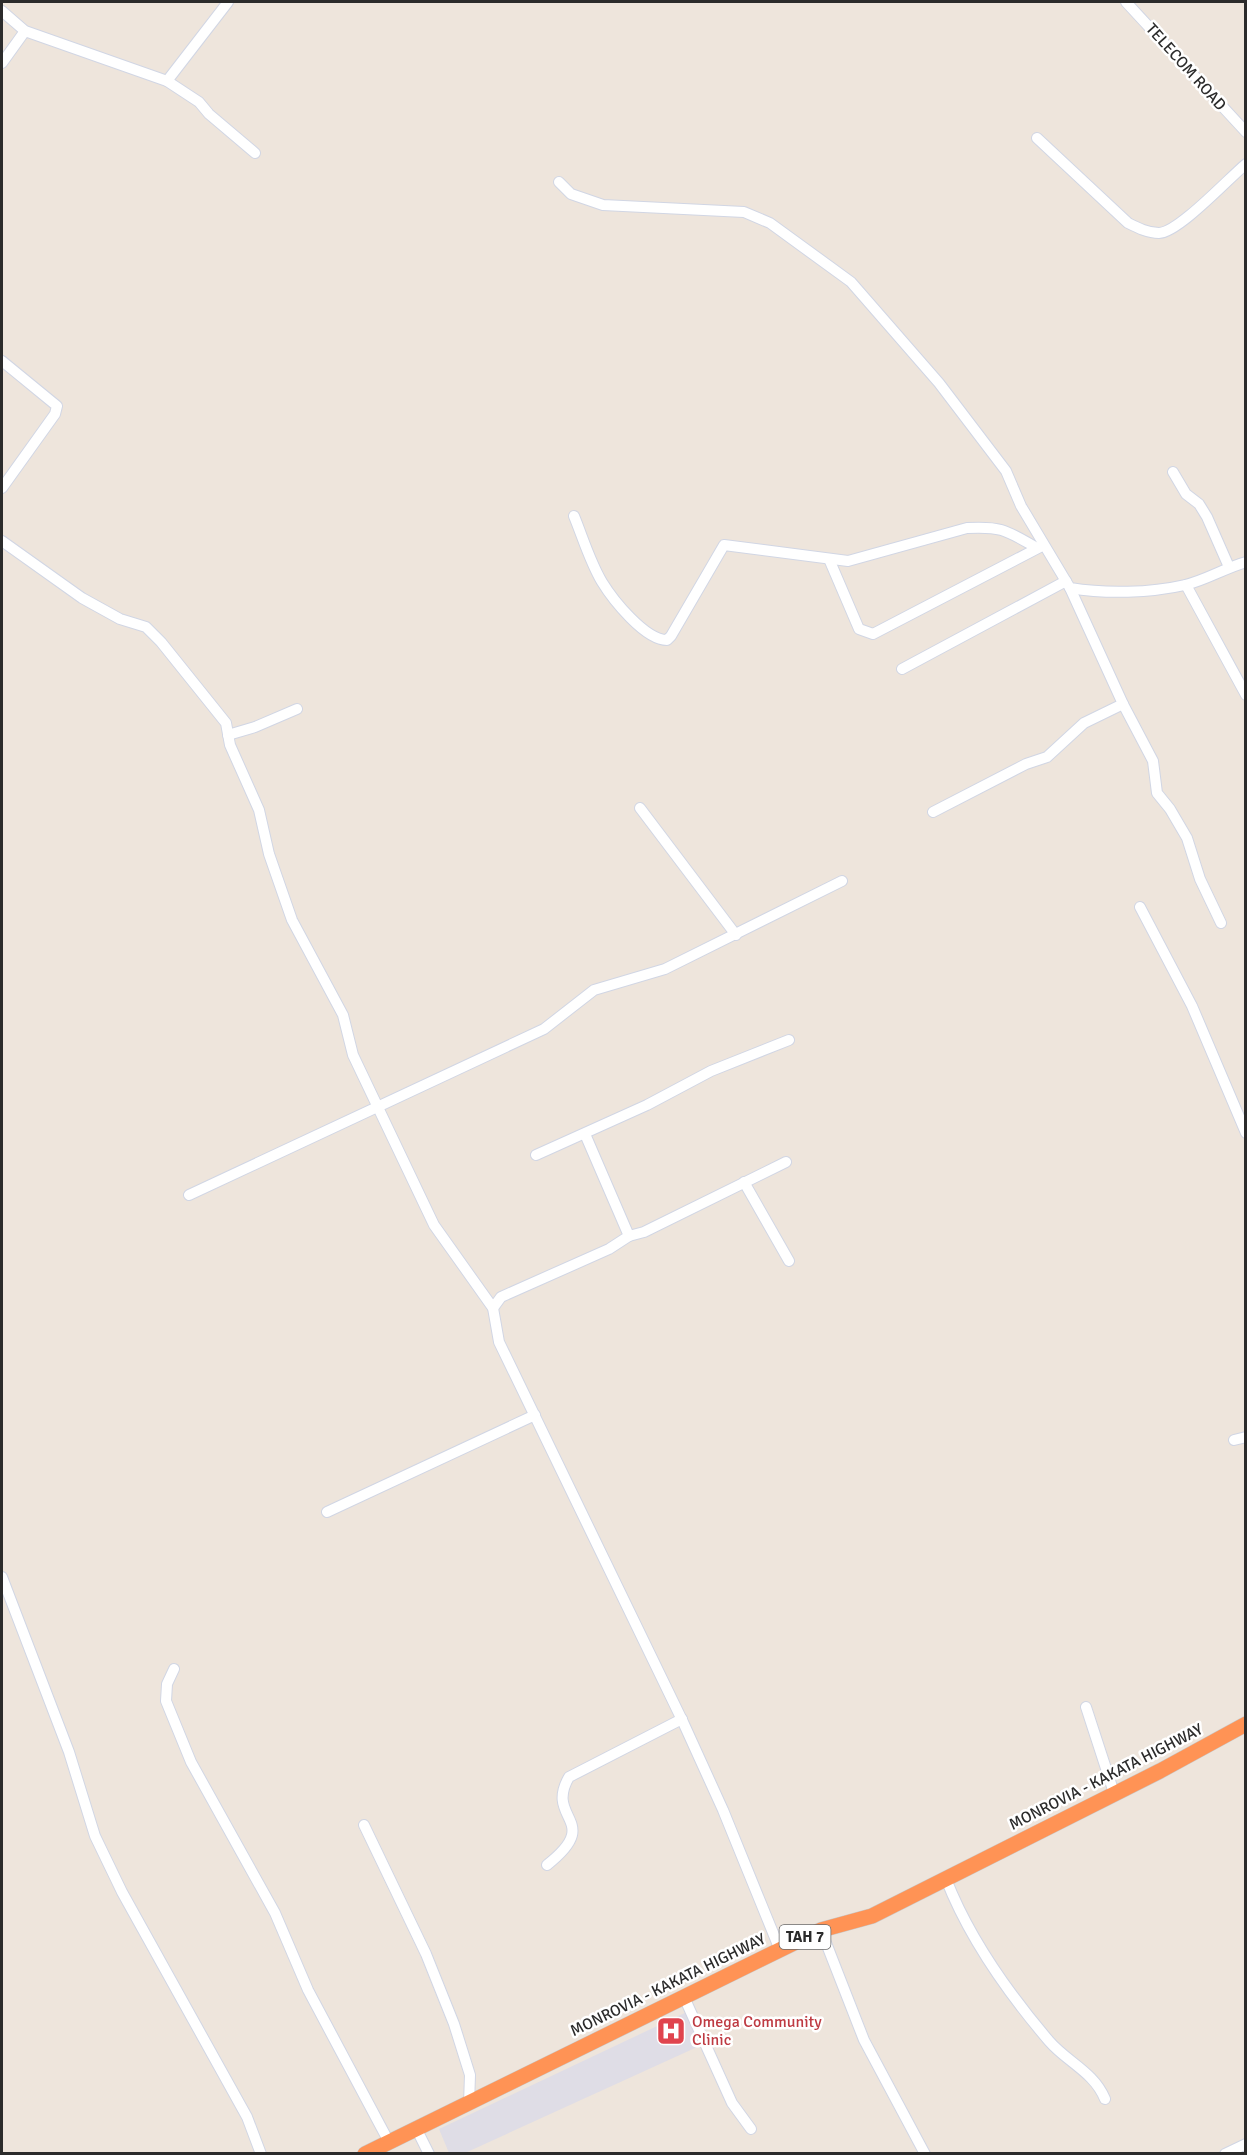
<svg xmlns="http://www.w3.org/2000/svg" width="1247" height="2155" viewBox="0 0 1247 2155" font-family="Signika,sans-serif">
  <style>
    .industrial { fill: #dfdde6 }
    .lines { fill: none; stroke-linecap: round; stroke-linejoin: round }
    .minor-casing { stroke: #d1d6e4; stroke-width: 12 }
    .highway-casing { stroke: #c8c8c8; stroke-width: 16 }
    .minor { stroke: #fff; stroke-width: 10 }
    .highway { stroke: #ff9355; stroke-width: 15 }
    .labels { text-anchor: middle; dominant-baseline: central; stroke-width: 5; stroke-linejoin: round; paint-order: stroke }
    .shield { fill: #fff; stroke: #6b6b6b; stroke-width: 1.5 }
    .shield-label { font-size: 15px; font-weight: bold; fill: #2b2b2b }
    .street-label { font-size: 16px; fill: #2b2b2b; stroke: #fff }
    .health-label { font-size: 16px; fill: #be3a42; stroke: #fff; text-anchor: start }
  </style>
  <rect width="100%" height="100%" fill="#eee5dc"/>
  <polygon class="industrial" points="689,2011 706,2043 465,2153 449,2153 439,2129"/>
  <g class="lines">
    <g class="minor-casing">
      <g id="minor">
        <polyline points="1126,2 1246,132"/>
        <polyline points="2,11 25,31 167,81 199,102 209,114 255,153"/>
        <polyline points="2,63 25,31"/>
        <polyline points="167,81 228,2"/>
        <path d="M 1037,138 L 1128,223 C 1138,228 1148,233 1159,233 C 1178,233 1229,178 1246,164"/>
        <path d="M 559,182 L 571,194 L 603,205 L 744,212 L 770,223 L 851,282 L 939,383 L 1006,471 L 1021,506 L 1070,588 C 1106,594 1150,593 1185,585 C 1206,580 1225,568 1246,562"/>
        <polyline points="2,361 57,406 55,414 2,488"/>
        <polyline points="1173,472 1186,494 1199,504 1207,517 1229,567"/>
        <path d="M 574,516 C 583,538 590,562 602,582 C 613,600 645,640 667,640 L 671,636 L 724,545 L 848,561 L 967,528 C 1003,526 1007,531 1037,548"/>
        <polyline points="2,541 82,598 120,619 146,627 161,642 226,723 230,745 259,810 269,854 292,920 343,1015 353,1055 434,1225 493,1308 499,1342 683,1722 723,1810 780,1950"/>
        <polyline points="829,559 859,629 873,634 1042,546"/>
        <polyline points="1186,585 1246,695"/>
        <polyline points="902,669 1066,581"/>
        <polyline points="1123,704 1153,761 1157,793 1170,809 1187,838 1200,879 1221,923"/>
        <polyline points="228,735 255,727 297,709"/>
        <polyline points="640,808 736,935"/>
        <polyline points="933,812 1026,764 1047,757 1084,723 1123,704 1070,588"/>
        <polyline points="1140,907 1192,1006 1246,1133"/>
        <polyline points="536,1155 647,1105 711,1071 789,1040"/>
        <polyline points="744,1182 789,1261"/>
        <polyline points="189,1195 544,1029 594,990 665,969 842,881"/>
        <polyline points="629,1236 644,1232 786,1162"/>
        <polyline points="493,1308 501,1297 609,1249 629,1236 585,1134"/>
        <polyline points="1234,1440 1246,1437"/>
        <polyline points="327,1512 535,1415"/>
        <polyline points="2,1577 69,1752 95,1836 122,1892 247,2117 261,2154"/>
        <polyline points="174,1669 167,1684 166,1701 191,1762 275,1913 308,1990 389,2142"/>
        <polyline points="1086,1707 1114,1793"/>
        <polyline points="364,1825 426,1954 454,2024 470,2075 469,2104"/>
        <path d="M 547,1865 C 604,1820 544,1820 569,1777 L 682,1719"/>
        <path d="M 946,1879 C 969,1938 1008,1993 1049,2041 C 1067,2062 1094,2072 1105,2099"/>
        <polyline points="821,1930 864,2040 925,2154"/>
        <polyline points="684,1997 732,2103 751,2129"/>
        <polyline points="417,2130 429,2154"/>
        <polyline points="1225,2154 1246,2144"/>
      </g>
    </g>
    <g class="highway-casing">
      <polyline id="highway" points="365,2154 802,1939 821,1930 872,1916 1160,1771 1246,1724"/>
    </g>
    <use href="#minor" class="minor"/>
    <use href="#highway" class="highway"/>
  </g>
  <defs>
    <g id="hospital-square" transform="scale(1.5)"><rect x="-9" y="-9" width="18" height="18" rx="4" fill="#e0444e" stroke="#fff"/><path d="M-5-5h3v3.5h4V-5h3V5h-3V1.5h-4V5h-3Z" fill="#fff"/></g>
  </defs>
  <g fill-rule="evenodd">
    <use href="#hospital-square" x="671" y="2031"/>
  </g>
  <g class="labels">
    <rect class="shield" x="779.5" y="1925" width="51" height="24" rx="4.5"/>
    <g class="shield-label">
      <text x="805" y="1937">TAH 7</text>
    </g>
    <g class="street-label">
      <text transform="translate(1186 67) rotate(48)">TELECOM ROAD</text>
      <text transform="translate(1106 1777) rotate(-27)">MONROVIA - KAKATA HIGHWAY</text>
      <text transform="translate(668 1985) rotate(-26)">MONROVIA - KAKATA HIGHWAY</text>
    </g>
    <g class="health-label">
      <text x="692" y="2022">Omega Community<tspan x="692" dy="18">Clinic</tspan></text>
    </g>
  </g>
  <rect width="1247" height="2155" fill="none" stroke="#2b2b2b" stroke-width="6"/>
</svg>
